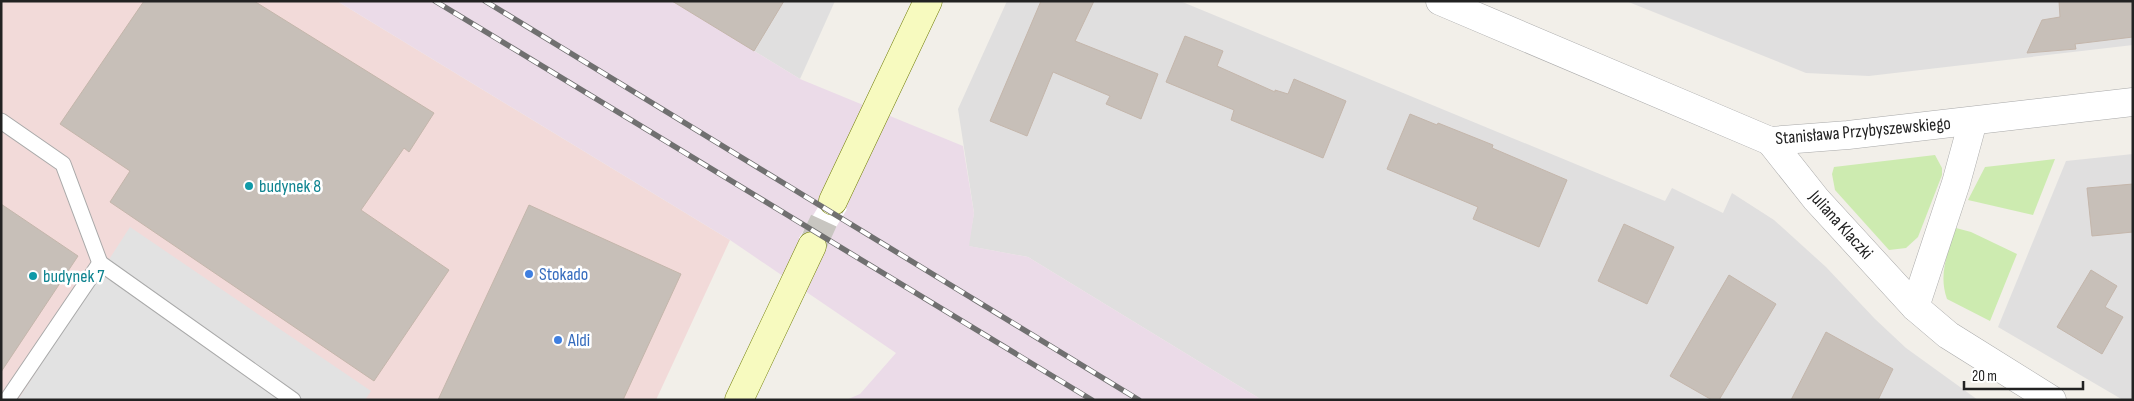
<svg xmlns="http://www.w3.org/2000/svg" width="2134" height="401" viewBox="0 0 2134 401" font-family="'Sofia Sans Condensed',sans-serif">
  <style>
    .residential { fill: #e0dfdf }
    .commercial { fill: #f2dad9 }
    .industrial { fill: #ebdbe8 }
    .grass { fill: #cdebb0 }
    .parking { fill: #e2e2e2 }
    .pier { fill: #fff }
    .building { fill: #c7bfb8; stroke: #c4b6ab }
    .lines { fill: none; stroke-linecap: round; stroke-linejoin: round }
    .secondary-tunnel { stroke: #c8c6c1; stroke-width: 28; stroke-dasharray: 28 14; stroke-linecap: butt }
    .lane-casing { stroke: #a9a9a9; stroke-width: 17 }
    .street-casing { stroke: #a9a9a9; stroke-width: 29 }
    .secondary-casing { stroke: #707d05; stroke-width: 29 }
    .lane { stroke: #fff; stroke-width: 15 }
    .street { stroke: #fff; stroke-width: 28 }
    .secondary { stroke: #f7fabf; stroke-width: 28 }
    .rail-casing { stroke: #707070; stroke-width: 5.5 }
    .rail { stroke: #fff; stroke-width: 4; stroke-dasharray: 11; stroke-linecap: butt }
    .culture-dot { fill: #0f9aa8; stroke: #fff; stroke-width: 2 }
    .shop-dot { fill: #3f7fe0; stroke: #fff; stroke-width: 2 }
    .labels { text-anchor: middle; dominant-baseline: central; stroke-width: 5; stroke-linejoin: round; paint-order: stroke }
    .street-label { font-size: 18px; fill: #222; stroke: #fff }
    .culture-label { font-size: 18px; fill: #0d838f; stroke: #fff; text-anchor: start }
    .shop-label { font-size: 18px; fill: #366cbe; stroke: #fff; text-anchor: start }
  </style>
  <rect width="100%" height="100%" fill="#f2efe9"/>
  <g class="residential">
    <polygon points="672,1 835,1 800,79"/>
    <polygon points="1007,1 1180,1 1665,201 1672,188 1723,213 1732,193 1774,220 1826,267 1875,319 1906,348 1978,400 1262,400 1028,257 968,246 974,213 958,109"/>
    <polygon points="1626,1 2133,1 2133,45 1869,76 1806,73"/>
    <polygon points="2133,154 2133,400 2123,400 1998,327 2066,161"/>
  </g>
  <polygon class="commercial" points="1,1 337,1 730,240 656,400 1,400"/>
  <polygon class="industrial" points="337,1 672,1 800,79 963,146 974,213 969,246 1028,257 1262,400 846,400 860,394 896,353 730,240"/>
  <g class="grass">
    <polygon points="1935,155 1942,168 1942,175 1918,237 1906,248 1889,250 1835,190 1832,174 1834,167"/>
    <polygon points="2055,159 2033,215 1968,200 1985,167"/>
    <path d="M 1956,228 L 1971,232 L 2017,254 L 1990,321 L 1947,299 C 1938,274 1948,252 1956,228 Z"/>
  </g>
  <polygon class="parking" points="130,227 371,391 365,400 18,400"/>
  <polygon class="pier" points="825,196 847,209 821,252 799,238"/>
  <g class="building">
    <polygon points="144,1 254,1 434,113 409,152 404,148 361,210 449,270 374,381 110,202 130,171 60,124"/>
    <polygon points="672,1 784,1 754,51"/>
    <polygon points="1041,1 1094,1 1075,41 1158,74 1141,119 1106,104 1110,96 1053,72 1027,136 990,121"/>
    <polygon points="2059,1 2133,1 2133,37 2075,44 2076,49 2027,53 2042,20 2060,17"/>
    <polygon points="1185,36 1223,51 1217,66 1275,92 1275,90 1288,94 1294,79 1346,101 1323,158 1231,120 1234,110 1166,82"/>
    <polygon points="1410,114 1437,125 1438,123 1493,145 1492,148 1567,180 1539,247 1473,219 1478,207 1387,169"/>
    <polygon points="2133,184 2133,232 2092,236 2087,188"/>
    <polygon points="1,204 78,256 1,372"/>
    <polygon points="529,205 681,274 623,400 438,400"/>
    <polygon points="1624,224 1674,247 1647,304 1598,281"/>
    <polygon points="2091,270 2117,286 2105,307 2123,317 2102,354 2057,327"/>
    <polygon points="1729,275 1776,304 1719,400 1712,400 1670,376"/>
    <polygon points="1826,332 1893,369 1878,400 1791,400"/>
  </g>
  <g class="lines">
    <polyline class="secondary-tunnel" points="812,246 833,201"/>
    <g class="lane-casing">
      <g id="lane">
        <polyline points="1,121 63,164 100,263"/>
        <polyline points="7,400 100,263 293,400"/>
      </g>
    </g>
    <g class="street-casing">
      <g id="street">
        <polyline points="1440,1 1770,141 1848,135 2133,102"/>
        <polyline points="1770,141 1816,199 1915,307 1948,335 2052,400"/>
        <polyline points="1915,307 1956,183 1973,121"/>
      </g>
    </g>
    <g class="secondary-casing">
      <g id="secondary">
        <polyline points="833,201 928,1"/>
        <polyline points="739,400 812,246"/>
      </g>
    </g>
    <use href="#lane" class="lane"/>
    <use href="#street" class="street"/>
    <use href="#secondary" class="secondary"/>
    <g class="rail-casing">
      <g id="rail">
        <polyline points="435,1 1092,400"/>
        <polyline points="485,1 1139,400"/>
      </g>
    </g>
    <use href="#rail" class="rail"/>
  </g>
  <g class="culture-dot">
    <circle cx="249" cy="186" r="5"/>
    <circle cx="33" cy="276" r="5"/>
  </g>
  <g class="shop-dot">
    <circle cx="529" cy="274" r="5"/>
    <circle cx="558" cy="340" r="5"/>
  </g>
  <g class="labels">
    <g class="street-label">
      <text transform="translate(1863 131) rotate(-5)">Stanisława Przybyszewskiego</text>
      <text transform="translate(1841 225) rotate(48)">Juliana Klaczki</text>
    </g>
    <g class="culture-label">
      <text x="259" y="186">budynek 8</text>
      <text x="43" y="276">budynek 7</text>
    </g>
    <g class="shop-label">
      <text x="539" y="274">Stokado</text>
      <text x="568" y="340">Aldi</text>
    </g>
  </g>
  <rect width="2134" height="401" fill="none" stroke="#222222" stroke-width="5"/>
  <path d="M1964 381v8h119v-8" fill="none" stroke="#222222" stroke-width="2.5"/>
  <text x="1972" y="381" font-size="15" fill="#222222" stroke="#ffffff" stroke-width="4" paint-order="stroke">20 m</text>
</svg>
